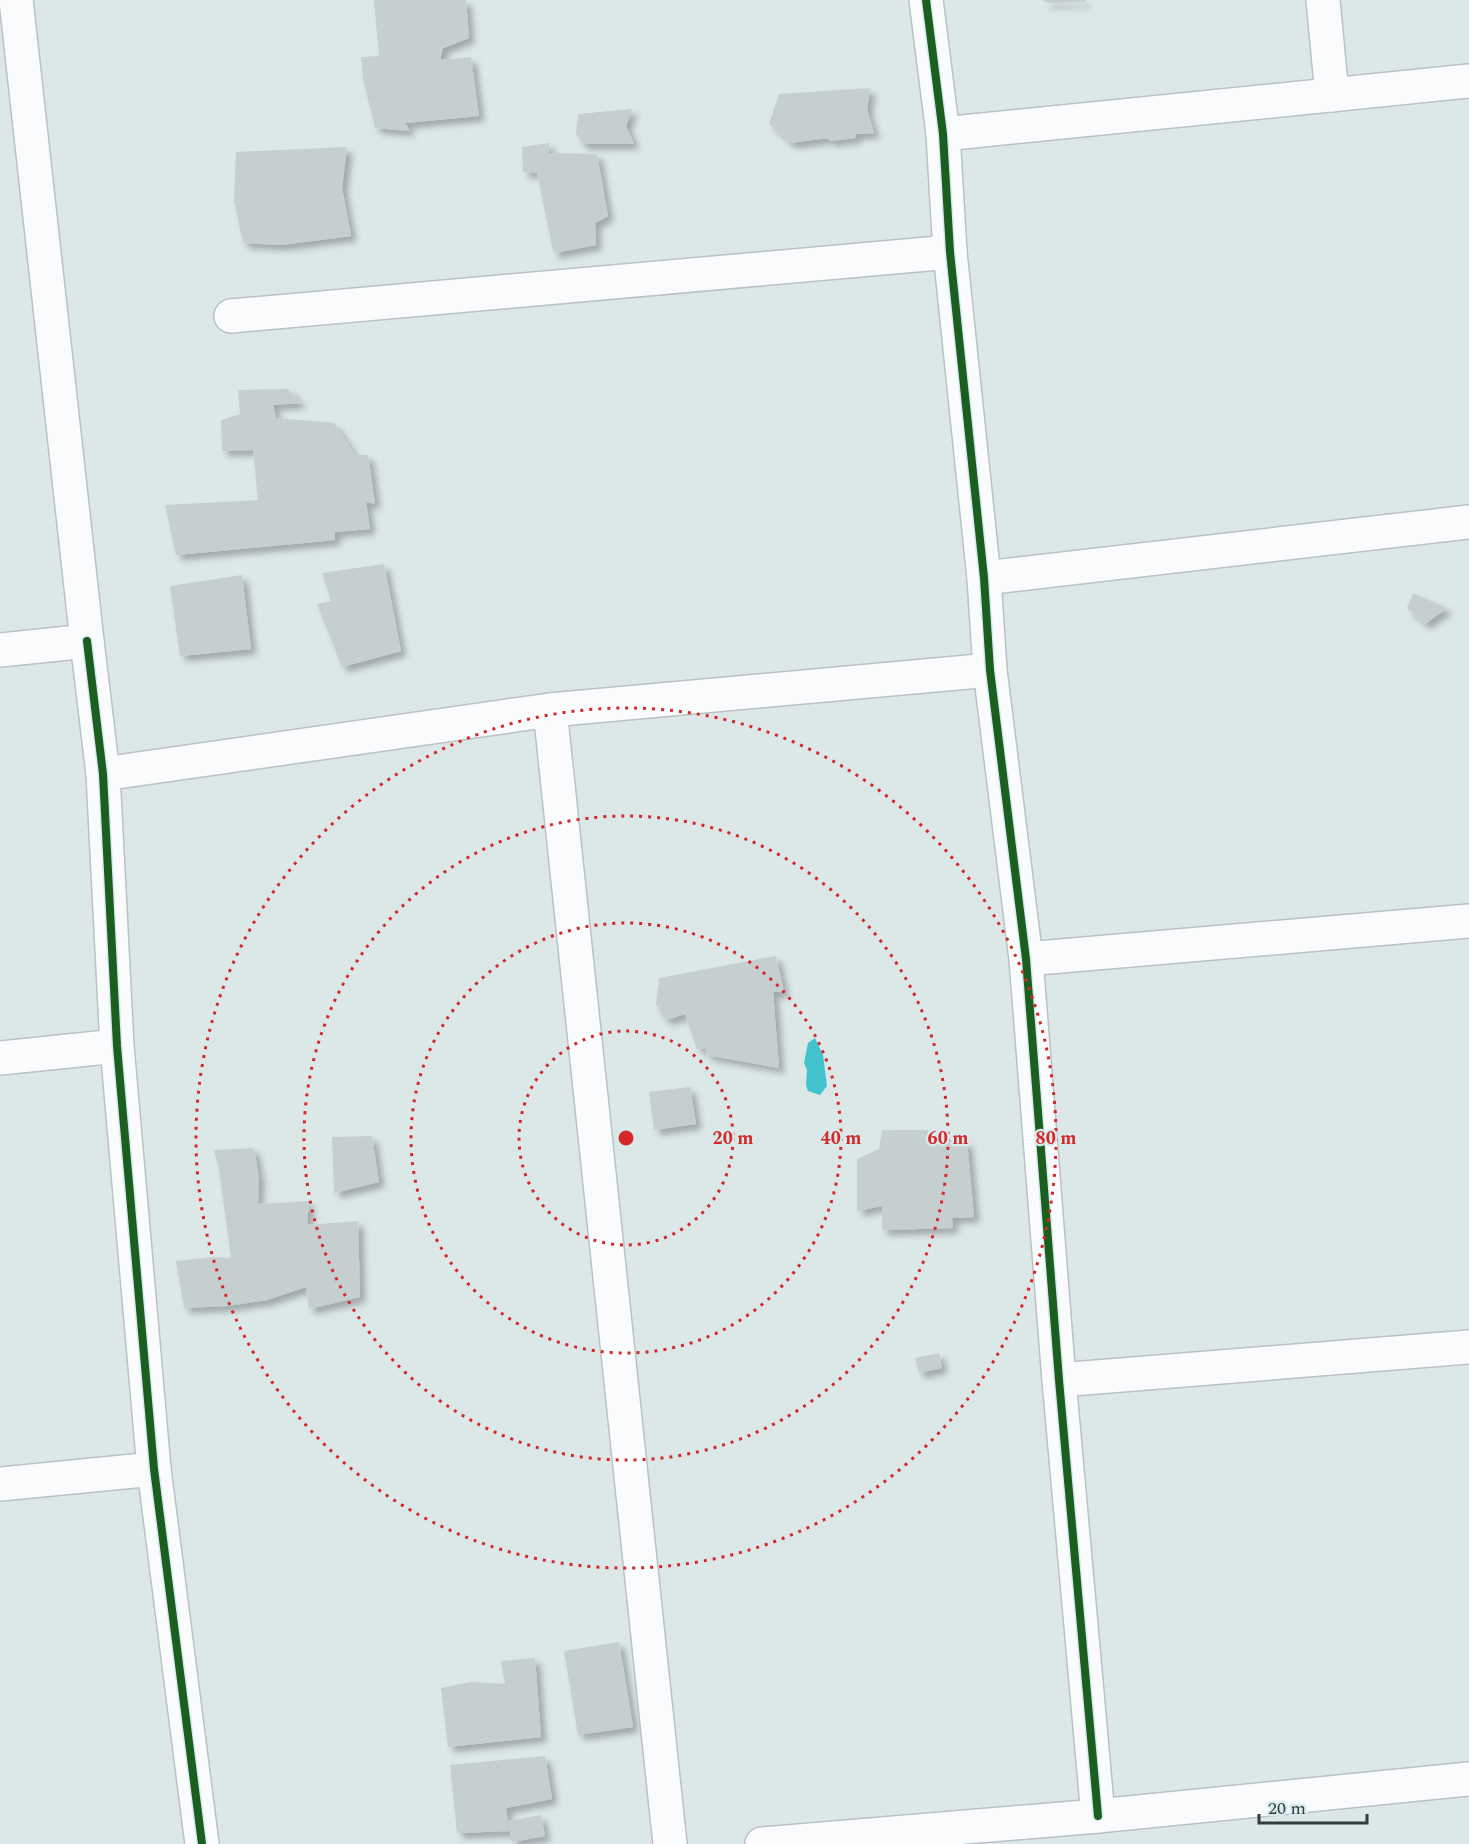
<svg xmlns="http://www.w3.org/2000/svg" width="1469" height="1844" viewBox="0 0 1469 1844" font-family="Spectral,serif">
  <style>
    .water { fill: #42c2cd }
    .building { fill: #c6cfd0; filter: url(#shadow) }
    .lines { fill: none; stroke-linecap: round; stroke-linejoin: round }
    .street-casing { stroke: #bac2c3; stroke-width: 36 }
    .street { stroke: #fafbfc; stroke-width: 33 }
    .cycleway-casing { stroke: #d7ebed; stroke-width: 11 }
    .cycleway { stroke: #1b5e20; stroke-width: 8 }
    .ring { fill: none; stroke: #d62828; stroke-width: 3; stroke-dasharray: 3 6 }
    .centre { fill: #d62828; stroke: #d7ebed; stroke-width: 3 }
    .ring-label { font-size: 18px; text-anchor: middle; font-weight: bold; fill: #d62828; stroke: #d7ebed; stroke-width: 4.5; stroke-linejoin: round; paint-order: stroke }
  </style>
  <defs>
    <filter id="shadow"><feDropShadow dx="5.5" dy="5.5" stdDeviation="3" flood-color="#0004"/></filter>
  </defs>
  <rect width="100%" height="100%" fill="#dce7e8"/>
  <polygon class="water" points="815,1038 823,1055 827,1086 820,1095 808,1091 806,1085 807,1070 804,1063 808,1043"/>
  <g class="building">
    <polygon points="374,0 466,0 469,38 443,48 440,60 471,57 479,116 405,123 410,131 375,128 363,79 361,57 379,56"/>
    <polygon points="1041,0 1086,0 1086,2 1049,3"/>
    <polygon points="870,88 867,110 874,133 856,134 855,138 831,141 827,138 791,143 769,124 779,94"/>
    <polygon points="632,109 626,126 634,144 583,144 576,134 578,114"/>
    <polygon points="549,143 549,153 597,154 608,216 595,223 596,245 554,253 552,246 537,173 523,172 522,147"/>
    <polygon points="347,147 342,188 351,236 281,245 243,243 234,201 236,152"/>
    <polygon points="288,389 301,403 273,405 276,418 334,423 355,455 368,455 375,504 366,502 370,529 335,532 335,540 176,555 165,505 258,500 253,450 222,451 221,420 240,414 238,390"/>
    <polygon points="384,564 401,651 342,667 317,604 331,601 322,573"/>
    <polygon points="242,575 251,649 180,656 170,586"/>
    <polygon points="1413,593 1447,608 1425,624 1407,608"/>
    <polygon points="776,956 784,992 773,992 779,1068 707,1055 705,1048 697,1049 685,1014 666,1020 656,1005 659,978"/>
    <polygon points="690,1087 696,1124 654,1130 649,1092"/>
    <polygon points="882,1130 928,1130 936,1139 967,1141 974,1217 952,1218 953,1228 882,1230 882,1206 857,1211 857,1159 879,1149"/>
    <polygon points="372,1136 379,1182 334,1193 332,1137"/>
    <polygon points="254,1148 259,1179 258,1204 309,1201 307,1225 358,1221 360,1297 309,1309 306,1287 267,1300 227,1306 184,1308 176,1261 213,1257 231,1258 219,1170 214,1150"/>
    <polygon points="939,1353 942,1368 919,1373 915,1358"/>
    <polygon points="619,1642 633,1727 578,1735 564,1651"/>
    <polygon points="535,1658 541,1737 448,1747 441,1688 470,1682 505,1684 501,1661"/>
    <polygon points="545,1756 552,1799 506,1808 509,1831 457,1833 450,1765"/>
    <polygon points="541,1815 545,1836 512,1842 508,1821"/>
  </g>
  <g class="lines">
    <g class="street-casing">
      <g id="street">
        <polyline points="926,0 943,134 950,252 984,578 990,670 1026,959 1059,1380 1098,1816"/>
        <polyline points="1323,0 1332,95"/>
        <polyline points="943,134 1469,81"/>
        <polyline points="231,316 950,252"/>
        <polyline points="984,578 1469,522"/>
        <polyline points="87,641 103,774 117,1046 154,1469 202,1844"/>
        <polyline points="0,650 87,641 16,0"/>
        <polyline points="550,710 670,1844"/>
        <polyline points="103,774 550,710 990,670"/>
        <polyline points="1026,959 1469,921"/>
        <polyline points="0,1058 117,1046"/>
        <polyline points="1059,1380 1469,1347"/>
        <polyline points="0,1484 154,1469"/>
        <polyline points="762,1844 1098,1816 1469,1779"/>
      </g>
    </g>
    <use href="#street" class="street"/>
    <g class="cycleway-casing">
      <g id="cycleway">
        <polyline points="926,0 943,134 950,252 984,578 990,670 1026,959 1059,1380 1098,1816"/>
        <polyline points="87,641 103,774 117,1046 154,1469 202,1844"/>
      </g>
    </g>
    <use href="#cycleway" class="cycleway"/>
  </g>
  <g class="ring">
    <circle cx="626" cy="1138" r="107"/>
    <circle cx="626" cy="1138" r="215"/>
    <circle cx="626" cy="1138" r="322"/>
    <circle cx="626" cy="1138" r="430"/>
  </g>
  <circle cx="626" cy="1138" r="9" class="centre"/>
  <g class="ring-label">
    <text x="733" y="1144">20 m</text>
    <text x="841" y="1144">40 m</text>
    <text x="948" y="1144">60 m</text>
    <text x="1056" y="1144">80 m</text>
  </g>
  <path d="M1259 1814v9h108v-9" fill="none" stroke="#343c3d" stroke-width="3"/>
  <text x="1268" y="1814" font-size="18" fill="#343c3d" stroke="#d7ebed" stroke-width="4.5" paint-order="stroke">20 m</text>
</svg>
